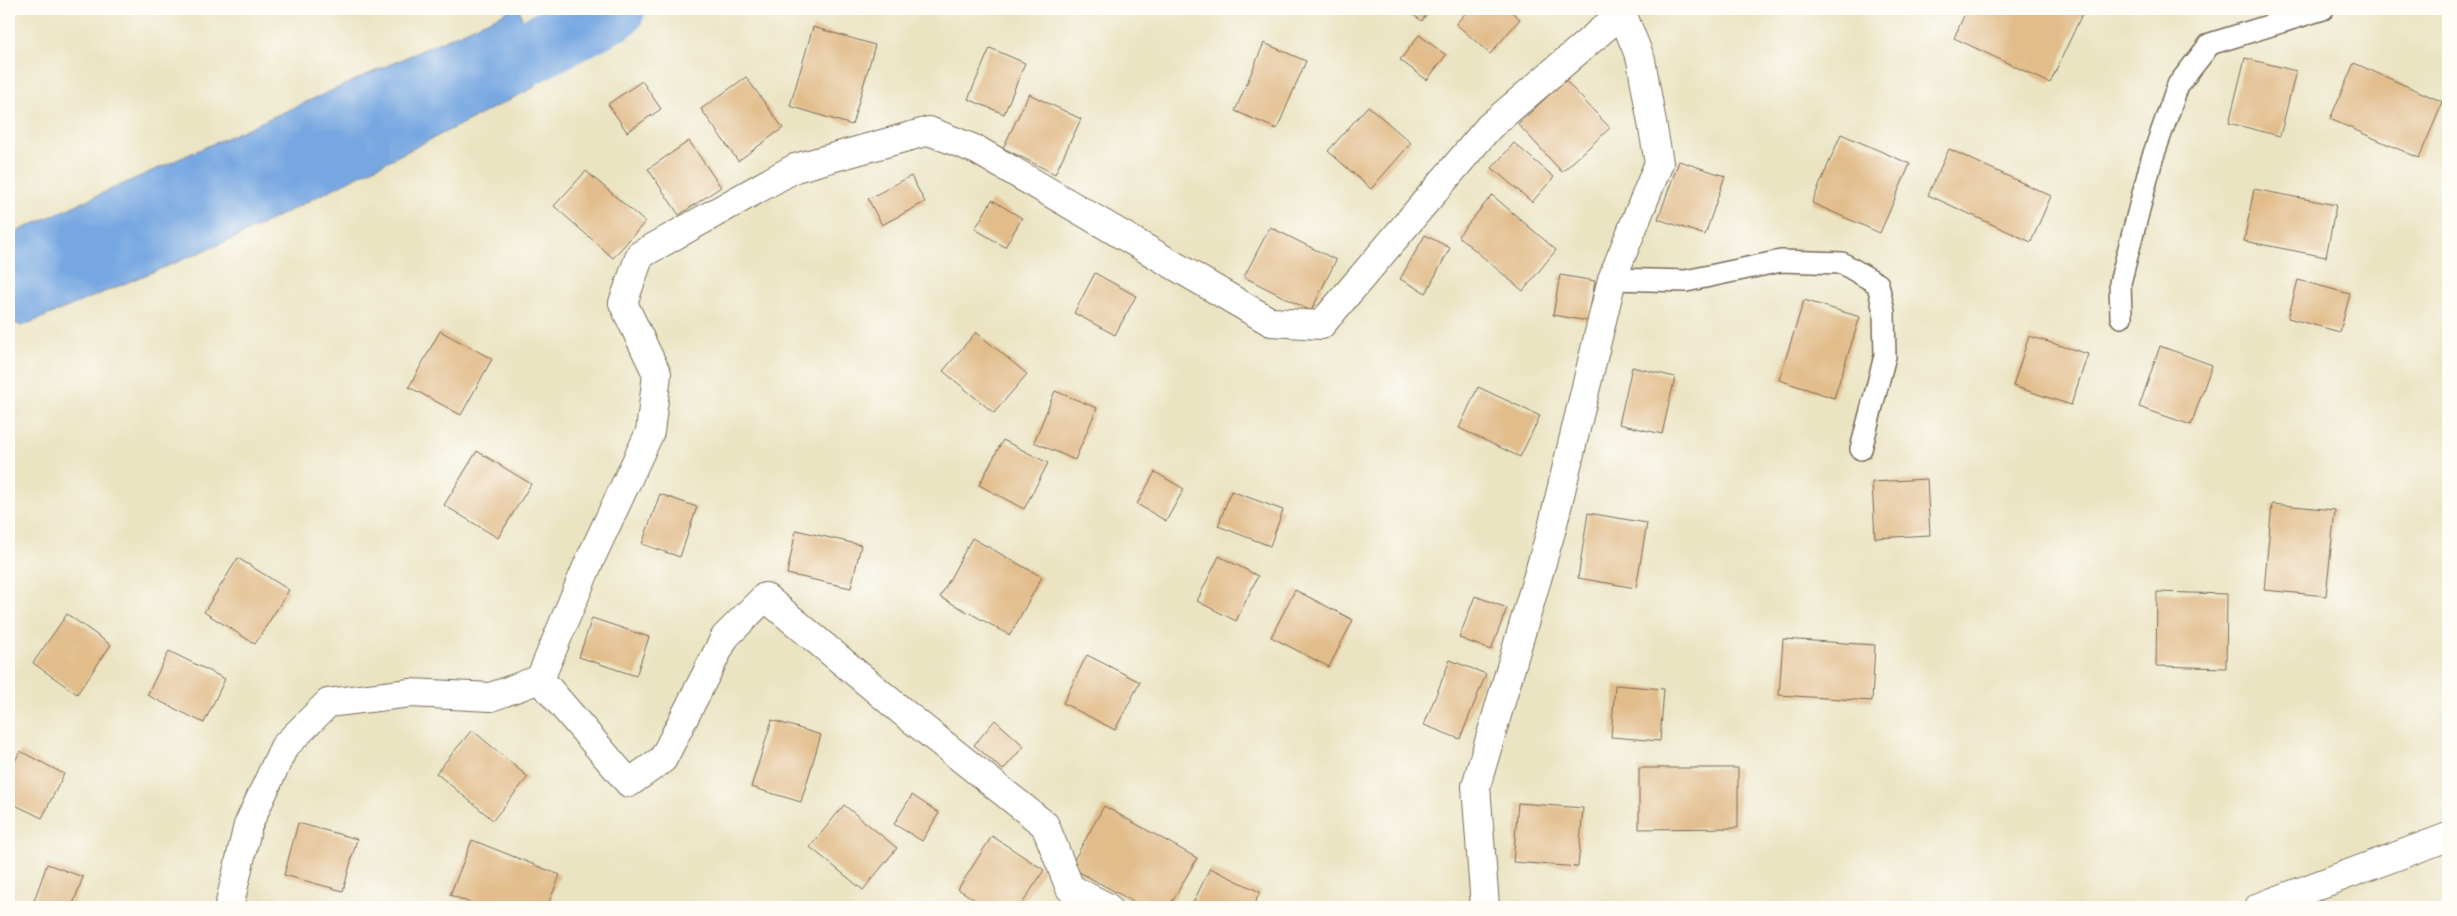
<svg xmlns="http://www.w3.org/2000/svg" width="2457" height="916" viewBox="0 0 2457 916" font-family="Mynerve,sans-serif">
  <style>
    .water { fill: #77a7e1; stroke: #596880 }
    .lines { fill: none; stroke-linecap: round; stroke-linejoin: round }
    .river { stroke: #77a7e1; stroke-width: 64 }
    .building { fill: #e2bd8c }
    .lane-casing { stroke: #796b58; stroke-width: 24 }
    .street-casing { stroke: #796b58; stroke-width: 30 }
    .lane { stroke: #fff; stroke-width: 21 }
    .street { stroke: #fff; stroke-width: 28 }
  </style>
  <rect width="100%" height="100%" fill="#fdfcf7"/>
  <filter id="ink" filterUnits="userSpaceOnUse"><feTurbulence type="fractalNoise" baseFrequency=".02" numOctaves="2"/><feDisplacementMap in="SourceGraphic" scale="10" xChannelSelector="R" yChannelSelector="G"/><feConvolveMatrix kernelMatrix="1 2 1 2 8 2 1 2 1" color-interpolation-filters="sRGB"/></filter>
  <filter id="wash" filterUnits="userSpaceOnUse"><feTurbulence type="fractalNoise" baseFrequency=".0096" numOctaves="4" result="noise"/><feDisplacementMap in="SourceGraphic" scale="20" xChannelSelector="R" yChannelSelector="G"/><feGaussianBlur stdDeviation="1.12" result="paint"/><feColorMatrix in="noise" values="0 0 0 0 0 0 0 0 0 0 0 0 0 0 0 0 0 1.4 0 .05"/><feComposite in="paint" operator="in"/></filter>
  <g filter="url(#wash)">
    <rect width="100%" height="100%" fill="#ebe4c3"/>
    <polygon class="water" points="514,9 520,9 535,87 235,238 22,326 9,321 9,235"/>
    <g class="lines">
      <polyline class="river" points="449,93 613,9"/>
    </g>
    <g id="blocks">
      <g class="building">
        <polygon points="1405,9 1430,9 1422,21"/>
        <polygon points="1469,9 1508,9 1520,19 1490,54 1456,24"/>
        <polygon points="1967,9 2076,9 2083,12 2050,83 1954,38"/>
        <polygon points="813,27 875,45 852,125 790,106"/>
        <polygon points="1419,35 1446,55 1427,80 1400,60"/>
        <polygon points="1264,43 1306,61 1277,129 1235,111"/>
        <polygon points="990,48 1025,63 1004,114 968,99"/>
        <polygon points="2245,58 2296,71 2280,136 2229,123"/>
        <polygon points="2354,63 2443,102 2419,158 2330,119"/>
        <polygon points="746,77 783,128 738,161 701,109"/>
        <polygon points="1565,80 1610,128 1562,172 1518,124"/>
        <polygon points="642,81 661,109 627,132 608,104"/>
        <polygon points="1029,94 1081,119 1055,174 1003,148"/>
        <polygon points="1368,106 1411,143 1371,189 1328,151"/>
        <polygon points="1841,134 1910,164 1880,233 1812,203"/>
        <polygon points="689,141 721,187 679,215 648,169"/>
        <polygon points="1514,143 1554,177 1532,202 1492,168"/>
        <polygon points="1949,149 2051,196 2031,242 1928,195"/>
        <polygon points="1679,161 1725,176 1705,235 1658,219"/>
        <polygon points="586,171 645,222 613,258 554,206"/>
        <polygon points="911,176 925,202 882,225 868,199"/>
        <polygon points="2254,189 2336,205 2326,257 2244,241"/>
        <polygon points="1492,195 1556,250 1523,291 1458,236"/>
        <polygon points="992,200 1022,218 1005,247 975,229"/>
        <polygon points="1270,227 1336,260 1311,311 1244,277"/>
        <polygon points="1425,235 1450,248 1426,293 1400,279"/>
        <polygon points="1095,273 1136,296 1115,335 1074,313"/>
        <polygon points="1560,275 1595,281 1588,321 1553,315"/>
        <polygon points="2298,280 2350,294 2340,332 2288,318"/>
        <polygon points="1804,300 1860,317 1834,398 1779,380"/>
        <polygon points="440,331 492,359 461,415 409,387"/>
        <polygon points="976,332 1027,374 994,413 943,371"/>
        <polygon points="2029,336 2088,354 2071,405 2013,386"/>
        <polygon points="2160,346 2212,365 2191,425 2139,407"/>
        <polygon points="1632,367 1675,377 1662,434 1619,424"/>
        <polygon points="1478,387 1540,416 1520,457 1459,428"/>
        <polygon points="1055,391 1097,408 1075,460 1034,442"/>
        <polygon points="1003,440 1048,463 1024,509 979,485"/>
        <polygon points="477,451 531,484 498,538 444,505"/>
        <polygon points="1155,472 1184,489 1166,521 1137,504"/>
        <polygon points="1927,479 1930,535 1875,538 1872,482"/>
        <polygon points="1231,491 1283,510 1270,546 1218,526"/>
        <polygon points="660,494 697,507 680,557 642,544"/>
        <polygon points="2272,504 2335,510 2326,596 2264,590"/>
        <polygon points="1588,513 1647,523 1636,588 1578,578"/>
        <polygon points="796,530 861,545 851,588 787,574"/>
        <polygon points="972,538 1042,577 1010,635 940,597"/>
        <polygon points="1219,556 1258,576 1236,621 1197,601"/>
        <polygon points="238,558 289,590 255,644 204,612"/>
        <polygon points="1295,590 1353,620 1329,667 1271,637"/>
        <polygon points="2157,592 2227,594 2226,668 2156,666"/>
        <polygon points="1475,596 1507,608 1491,650 1459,638"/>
        <polygon points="67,614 111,645 77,694 33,663"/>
        <polygon points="592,618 649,637 636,676 579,657"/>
        <polygon points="1783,639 1875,645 1872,701 1779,695"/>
        <polygon points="169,651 225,679 204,723 147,695"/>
        <polygon points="1087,655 1140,682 1115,730 1063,703"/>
        <polygon points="1450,660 1486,674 1460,739 1424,725"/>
        <polygon points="1615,685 1664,689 1660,741 1611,737"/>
        <polygon points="772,720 821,735 801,802 751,787"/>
        <polygon points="995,720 1024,746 1003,770 974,745"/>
        <polygon points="472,730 528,777 493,820 436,773"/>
        <polygon points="20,751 64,774 42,818 9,802 9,774"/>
        <polygon points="1639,768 1738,768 1738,828 1639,829"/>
        <polygon points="912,795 939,813 922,841 894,824"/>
        <polygon points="1518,803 1583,808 1578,867 1513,862"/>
        <polygon points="844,805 897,848 863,890 810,847"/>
        <polygon points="1104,806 1197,858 1169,907 1143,907 1070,867"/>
        <polygon points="298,823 357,839 343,891 284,875"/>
        <polygon points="992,836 1044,870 1020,907 986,907 958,889"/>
        <polygon points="472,840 560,875 547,907 481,907 450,895"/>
        <polygon points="47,864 83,877 72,907 52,907 34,901"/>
        <polygon points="1210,868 1260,892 1253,907 1191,907"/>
      </g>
    </g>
  </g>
  <g filter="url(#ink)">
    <use href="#blocks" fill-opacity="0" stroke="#796b58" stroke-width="1"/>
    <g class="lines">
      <g class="lane-casing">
        <g id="lane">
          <polyline points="1612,279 1686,281 1781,261 1842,263 1878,284 1884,312 1885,356 1861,449"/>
          <polyline points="2121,317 2120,283 2152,159 2178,85 2210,44 2323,9"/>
        </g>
      </g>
      <g class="street-casing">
        <g id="street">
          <polyline points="540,679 629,783 663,759 725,637 765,597 904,713 1045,825 1070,888 1107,907"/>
          <polyline points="229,907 248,825 284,747 328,703 410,693 491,697 540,679 589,562 650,432 657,374 623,303 640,255 795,168 929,131 977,150 1271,322 1321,325 1489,127 1622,13 1623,9"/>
          <polyline points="1485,907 1476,786 1552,528 1612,279 1659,163 1641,60 1622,13"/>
          <polyline points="2259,907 2448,837"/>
        </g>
      </g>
      <use href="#lane" class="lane"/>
      <use href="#street" class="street"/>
    </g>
  </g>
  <rect width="2457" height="916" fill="none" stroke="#fdfcf7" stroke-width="30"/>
</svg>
